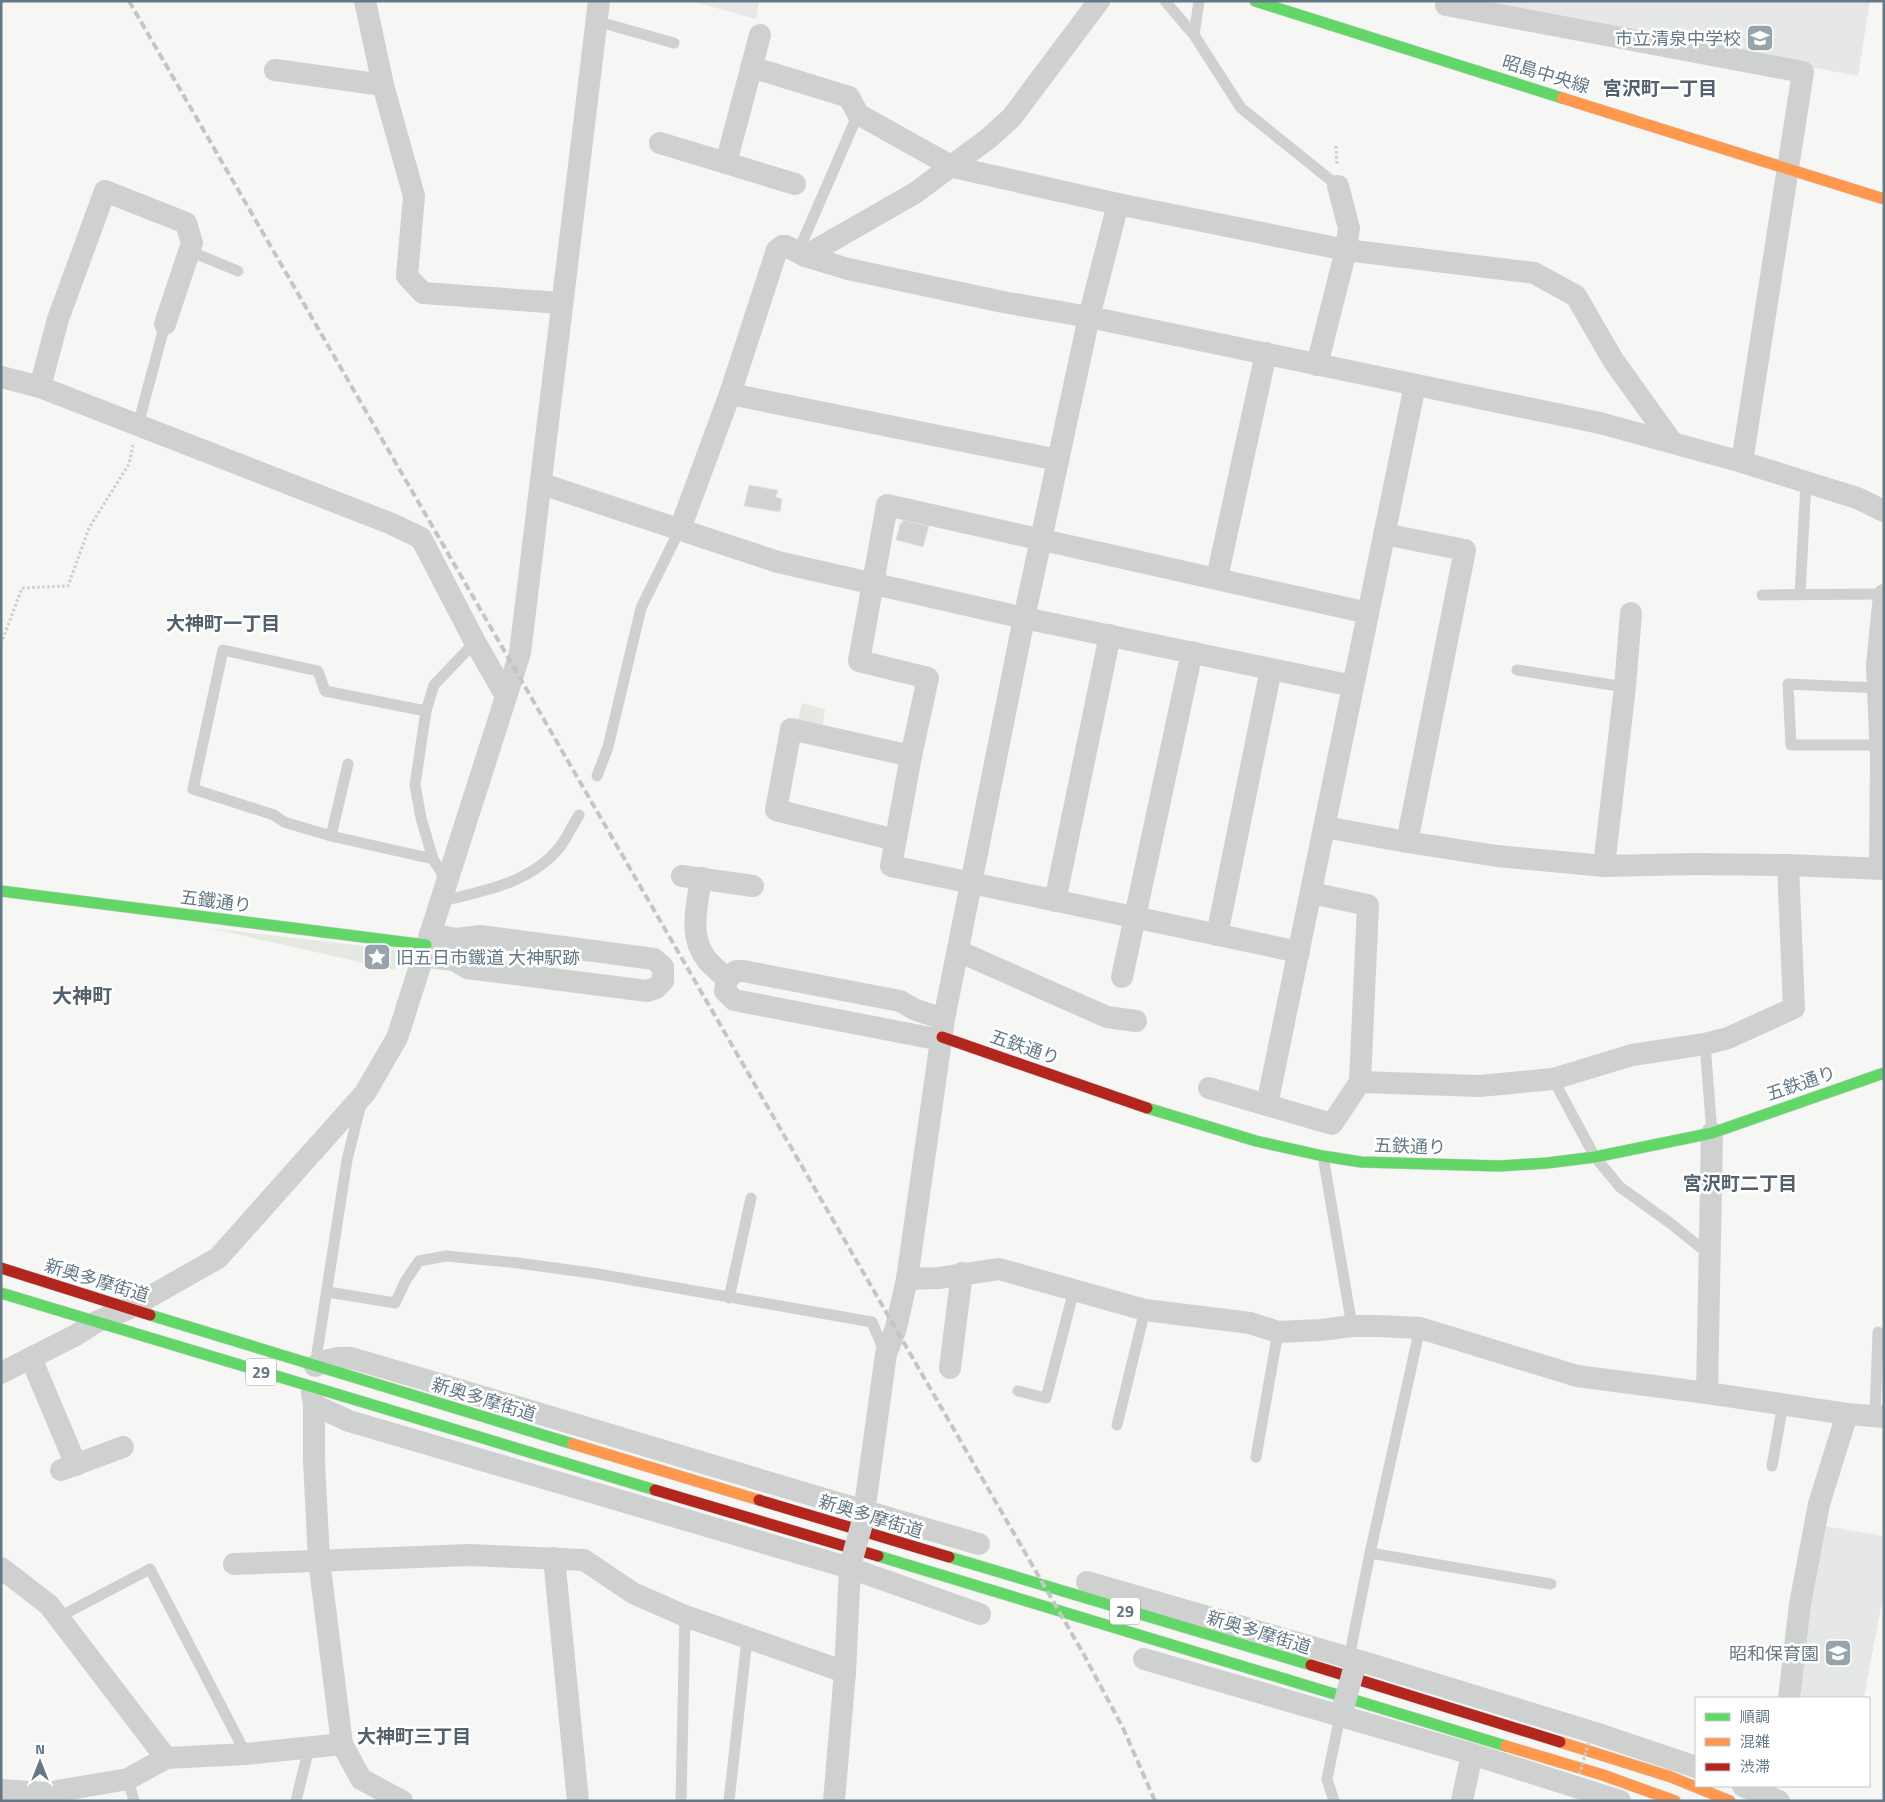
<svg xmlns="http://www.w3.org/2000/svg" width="1885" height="1802" viewBox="0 0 1885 1802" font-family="'Titillium Web','Noto Sans JP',sans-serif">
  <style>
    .built { fill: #e6e8e7 }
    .green { fill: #e6e9e2 }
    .building { fill: #d1d2d2; stroke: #e5e5e4 }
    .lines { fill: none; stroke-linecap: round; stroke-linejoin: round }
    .fast-casing { stroke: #d2d4d4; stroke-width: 12 }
    .slow-casing { stroke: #d2d4d4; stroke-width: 12 }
    .jam-casing { stroke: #d2d4d4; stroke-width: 12 }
    .path { stroke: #cccdce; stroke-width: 3; stroke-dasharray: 2.5 2.5; stroke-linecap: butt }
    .lane { stroke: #cfd1d1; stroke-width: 11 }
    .street { stroke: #cfd1d1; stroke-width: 22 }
    .fast { stroke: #63d668; stroke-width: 11 }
    .slow { stroke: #ff974d; stroke-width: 11 }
    .jam { stroke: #b3261e; stroke-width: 11 }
    .rail { stroke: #c4c6c6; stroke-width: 4; stroke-dasharray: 8 4; stroke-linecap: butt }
    .path-bridge { stroke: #cccdce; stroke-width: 3; stroke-dasharray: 2.5 2.5; stroke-linecap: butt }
    .street-bridge { stroke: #cfd1d1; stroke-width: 22 }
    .labels { text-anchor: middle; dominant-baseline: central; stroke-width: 5; stroke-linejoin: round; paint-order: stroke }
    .shield { fill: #fff; stroke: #92a0aa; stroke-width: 1 }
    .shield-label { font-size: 16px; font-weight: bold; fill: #647886 }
    .poi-label { font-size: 18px; fill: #647886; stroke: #fff; text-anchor: end }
    .street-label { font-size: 18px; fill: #647886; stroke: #fff }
    .neighbourhood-label { font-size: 19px; font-weight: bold; fill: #52616b; stroke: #fff }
    .quarter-label { font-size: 20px; font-weight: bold; fill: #52616b; stroke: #fff }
  </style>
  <rect width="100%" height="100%" fill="#f6f6f4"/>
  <g class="built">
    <polygon points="691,1 759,1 756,19"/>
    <polygon points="1456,1 1870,1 1858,76"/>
    <polygon points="1824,1526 1884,1536 1884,1590 1864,1698 1800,1698 1806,1607"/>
  </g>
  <g class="green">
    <polygon points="802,703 825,709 822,731 797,725"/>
    <polygon points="209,928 399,950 395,970"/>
  </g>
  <g class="building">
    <polygon points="749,485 778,490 776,497 782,499 780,512 744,506"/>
    <polygon points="902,520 929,526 923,547 896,540 900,523 902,524"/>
  </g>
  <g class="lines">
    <g class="fast-casing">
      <g id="fast">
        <polyline points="1255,1 1562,98"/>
        <polyline points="1,891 426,945"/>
        <polyline points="1147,1108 1256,1141 1323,1156 1361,1162 1500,1166 1547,1163 1595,1157 1712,1133 1884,1073"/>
        <polyline points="1,1293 655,1490"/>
        <polyline points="150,1315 573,1444"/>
        <polyline points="878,1556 1506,1746"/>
        <polyline points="949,1557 1311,1665"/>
      </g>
    </g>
    <g class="slow-casing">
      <g id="slow">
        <polyline points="1562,98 1884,199"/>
        <polyline points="573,1444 759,1500"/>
        <polyline points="1560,1742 1671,1777 1730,1801"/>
        <polyline points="1506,1746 1603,1775 1675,1801"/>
      </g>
    </g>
    <g class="jam-casing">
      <g id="jam">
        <polyline points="942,1037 1147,1108"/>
        <polyline points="1,1268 150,1315"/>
        <polyline points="655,1490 878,1556"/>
        <polyline points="759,1500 949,1557"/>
        <polyline points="1311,1665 1560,1742"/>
      </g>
    </g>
    <g class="path">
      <polyline points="1336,146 1337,166"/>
      <polyline points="1,644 22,588 68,586 89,528 129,464 133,445"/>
    </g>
    <g class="lane">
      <polyline points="1165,1 1194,35"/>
      <polyline points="1199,1 1194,35 1241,108 1338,186"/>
      <polyline points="596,21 674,43"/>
      <polyline points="189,251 238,271"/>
      <polyline points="798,252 858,114"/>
      <polyline points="138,425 165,324"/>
      <polyline points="1762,595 1884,594"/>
      <polyline points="1800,595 1806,482"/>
      <polyline points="1517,670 1625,687"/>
      <polyline points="1878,688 1788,684 1791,745 1880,745"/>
      <polyline points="426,711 325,691 318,671 223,650 193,789 274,815 284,822 331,836 433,859 447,881"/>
      <polyline points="597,776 608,747 641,608 680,529"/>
      <polyline points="331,836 348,764"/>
      <polyline points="433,859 421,818 415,785 426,711 434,685 475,642"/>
      <path d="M 442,901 C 484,891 530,883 559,848 C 567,838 572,826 579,815"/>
      <polyline points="1705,1044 1712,1133"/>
      <polyline points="1553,1079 1595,1157 1620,1187 1670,1223 1710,1255"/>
      <polyline points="1323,1156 1352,1326"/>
      <polyline points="328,1292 395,1303 406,1280 419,1261 446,1256 518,1263 598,1274 872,1322 885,1353"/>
      <polyline points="729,1298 751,1198"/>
      <polyline points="315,1366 347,1160 361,1104"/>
      <polyline points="1018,1391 1046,1398 1074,1290"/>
      <polyline points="1875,1416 1878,1332"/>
      <polyline points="1117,1425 1145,1310"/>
      <polyline points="1256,1457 1278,1332"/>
      <polyline points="1772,1466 1783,1404"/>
      <polyline points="1370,1553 1551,1584"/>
      <polyline points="59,1617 150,1569 246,1754"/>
      <polyline points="1349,1658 1370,1553 1420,1328"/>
      <polyline points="128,1779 134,1801"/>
      <polyline points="296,1801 309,1748"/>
      <polyline points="681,1801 685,1616"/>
      <polyline points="729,1801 747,1639"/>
      <polyline points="1334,1801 1327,1779 1340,1716"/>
    </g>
    <g class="street">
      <polyline points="365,1 383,85 414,196 407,276 423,293 561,303"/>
      <polyline points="1447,1 1446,5 1803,72 1742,462"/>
      <polyline points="751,67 849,97 858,114 953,167 1118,204 1346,250 1534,273 1576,296 1613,360 1671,441"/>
      <polyline points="275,70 383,85"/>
      <polyline points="660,143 795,184"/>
      <polyline points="726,163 760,35"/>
      <polyline points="805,256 915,193 989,138 1012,117 1099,1"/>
      <polyline points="1317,365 1346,250 1349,228 1338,186"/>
      <polyline points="1,377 40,387 392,524 421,538 475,642 506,696"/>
      <polyline points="40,387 58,319 105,191 186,223 192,243 165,324"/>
      <polyline points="730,394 1058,460"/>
      <polyline points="542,484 778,562 1024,618 1353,686"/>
      <polyline points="680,529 730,394 777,250 782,246 786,246 805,256 848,269 1003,302 1089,317 1600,423 1742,462 1857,498 1884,511"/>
      <polyline points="1384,534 1465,550 1407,842"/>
      <polyline points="1217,578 1266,353"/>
      <polyline points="1325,827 1407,842 1497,856 1604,866 1694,864 1788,865 1884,869"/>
      <polyline points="895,840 776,810 791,729 911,756"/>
      <polyline points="1604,866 1625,687 1631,613"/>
      <polyline points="1880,868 1881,759 1877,665 1884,595"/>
      <polyline points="682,876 753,886"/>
      <path d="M 701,878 C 697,907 688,936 707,960 C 713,967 721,973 727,979"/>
      <polyline points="1311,893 1368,905 1360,1082"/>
      <polyline points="1055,901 1110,635"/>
      <polyline points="1217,935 1271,669"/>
      <polyline points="958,951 1107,1017 1136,1021"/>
      <polyline points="1299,952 891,866 911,756 928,678 859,661 887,505 1368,613"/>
      <polyline points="422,956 454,960 467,968 647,991 656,988 663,981 663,967 654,959 480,936 457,939 430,934"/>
      <polyline points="1122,977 1192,652"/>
      <polyline points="941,1040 734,1000 725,991 727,979 736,971 743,971 900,1001 916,1010 944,1019"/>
      <polyline points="1209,1088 1332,1124 1360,1082 1480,1086 1553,1079 1632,1055 1705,1044 1728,1038 1794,1008 1788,865"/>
      <polyline points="1267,1105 1415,385"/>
      <polyline points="907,1279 939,1278 999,1269 1145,1310 1250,1323 1278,1332 1321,1330 1352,1326 1379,1326 1420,1328 1577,1376 1707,1393 1847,1414 1884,1417"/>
      <polyline points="31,1358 76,1465"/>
      <path d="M 315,1366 C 328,1359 337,1357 351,1358 C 561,1419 769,1484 979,1544"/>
      <polyline points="950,1368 962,1273"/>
      <polyline points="1,1373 76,1335 96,1322 130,1308 218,1258 365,1093 397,1038 520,653 599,1"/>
      <polyline points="312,1393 314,1405 314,1461 319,1560 342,1744 361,1779 402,1801"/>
      <polyline points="1707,1393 1712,1133"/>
      <polyline points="314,1405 349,1421 850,1568 980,1614"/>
      <polyline points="61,1470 123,1447"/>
      <polyline points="863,1520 886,1354 896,1328 907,1279 944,1019 1024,618 1089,317 1118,204"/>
      <polyline points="554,1558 578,1801"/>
      <polyline points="234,1564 470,1555 584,1560 633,1593 685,1616 845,1672"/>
      <polyline points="1,1568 49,1605 166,1758"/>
      <polyline points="1087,1582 1357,1660 1592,1732 1696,1767"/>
      <polyline points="1144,1659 1472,1754 1620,1801"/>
      <polyline points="1789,1698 1800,1604 1819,1504 1847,1414"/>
      <polyline points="1743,1786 1779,1801"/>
      <polyline points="1,1790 46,1793 128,1779 166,1758 246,1754 342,1744"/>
      <polyline points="834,1801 845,1672 850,1568 852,1559"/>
      <polyline points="1462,1801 1472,1754"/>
    </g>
    <use href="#fast" class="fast"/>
    <use href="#slow" class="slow"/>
    <use href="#jam" class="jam"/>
    <polyline class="rail" points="129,1 1083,1653 1123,1728 1155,1801"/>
    <polyline class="path-bridge" points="1578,1779 1589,1741"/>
    <g class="street-bridge">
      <polyline points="852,1559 863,1520"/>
      <polyline points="1343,1708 1354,1669"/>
    </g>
  </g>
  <defs>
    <g id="school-square" transform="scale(1.4375)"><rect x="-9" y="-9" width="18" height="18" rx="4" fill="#97a4ac" stroke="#fff"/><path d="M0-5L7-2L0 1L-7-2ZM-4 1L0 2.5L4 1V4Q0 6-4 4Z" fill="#fff"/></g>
    <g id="sight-square" transform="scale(1.4375)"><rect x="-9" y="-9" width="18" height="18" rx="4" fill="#97a4ac" stroke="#fff"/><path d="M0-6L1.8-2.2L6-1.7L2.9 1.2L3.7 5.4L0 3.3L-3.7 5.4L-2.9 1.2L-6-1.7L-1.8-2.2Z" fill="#fff"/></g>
  </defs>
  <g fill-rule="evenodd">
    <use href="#school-square" x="1760" y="38"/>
    <use href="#sight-square" x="377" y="957"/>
    <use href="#school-square" x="1838" y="1653"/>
  </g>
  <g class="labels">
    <g class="shield">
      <rect x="246" y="1358.5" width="30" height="27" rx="4"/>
      <rect x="1110" y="1597.5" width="30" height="27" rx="4"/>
    </g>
    <g class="shield-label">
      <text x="261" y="1372">29</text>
      <text x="1125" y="1611">29</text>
    </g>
    <g class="poi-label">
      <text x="1741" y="38">市立清泉中学校</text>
      <text x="396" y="957" text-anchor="start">旧五日市鐵道 大神駅跡</text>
      <text x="1819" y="1653">昭和保育園</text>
    </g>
    <g class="street-label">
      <text transform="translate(1546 74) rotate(17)">昭島中央線</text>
      <text transform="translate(216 901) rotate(7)">五鐵通り</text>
      <text transform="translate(1025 1047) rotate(19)">五鉄通り</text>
      <text transform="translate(1801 1083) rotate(-19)">五鉄通り</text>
      <text transform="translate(1410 1146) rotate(2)">五鉄通り</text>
      <text transform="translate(97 1280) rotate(17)">新奥多摩街道</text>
      <text transform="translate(484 1399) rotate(17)">新奥多摩街道</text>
      <text transform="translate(871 1516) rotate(17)">新奥多摩街道</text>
      <text transform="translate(1259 1632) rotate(17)">新奥多摩街道</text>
    </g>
    <g class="neighbourhood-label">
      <text x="1660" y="87">宮沢町一丁目</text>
      <text x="223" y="622">大神町一丁目</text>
      <text x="1740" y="1182">宮沢町二丁目</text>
      <text x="414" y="1735">大神町三丁目</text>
    </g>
    <g class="quarter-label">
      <text x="82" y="995">大神町</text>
    </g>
  </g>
  <rect width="1885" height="1802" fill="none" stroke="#647886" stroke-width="5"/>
  <rect x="1695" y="1697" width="175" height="90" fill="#ffffff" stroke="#c1c9cf"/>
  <rect x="1705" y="1713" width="25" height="8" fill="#63d668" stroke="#c1c9cf"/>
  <text x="1740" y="1722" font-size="15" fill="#647886">順調</text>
  <rect x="1705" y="1738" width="25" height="8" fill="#ff974d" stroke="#c1c9cf"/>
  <text x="1740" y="1747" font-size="15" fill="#647886">混雑</text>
  <rect x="1705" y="1763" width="25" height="8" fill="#b3261e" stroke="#c1c9cf"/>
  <text x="1740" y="1772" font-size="15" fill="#647886">渋滞</text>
  <g transform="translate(40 1762)" stroke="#ffffff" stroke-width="4" paint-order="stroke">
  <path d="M0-4L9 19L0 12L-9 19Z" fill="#647886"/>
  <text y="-8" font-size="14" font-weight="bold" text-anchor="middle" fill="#647886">N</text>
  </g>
</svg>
